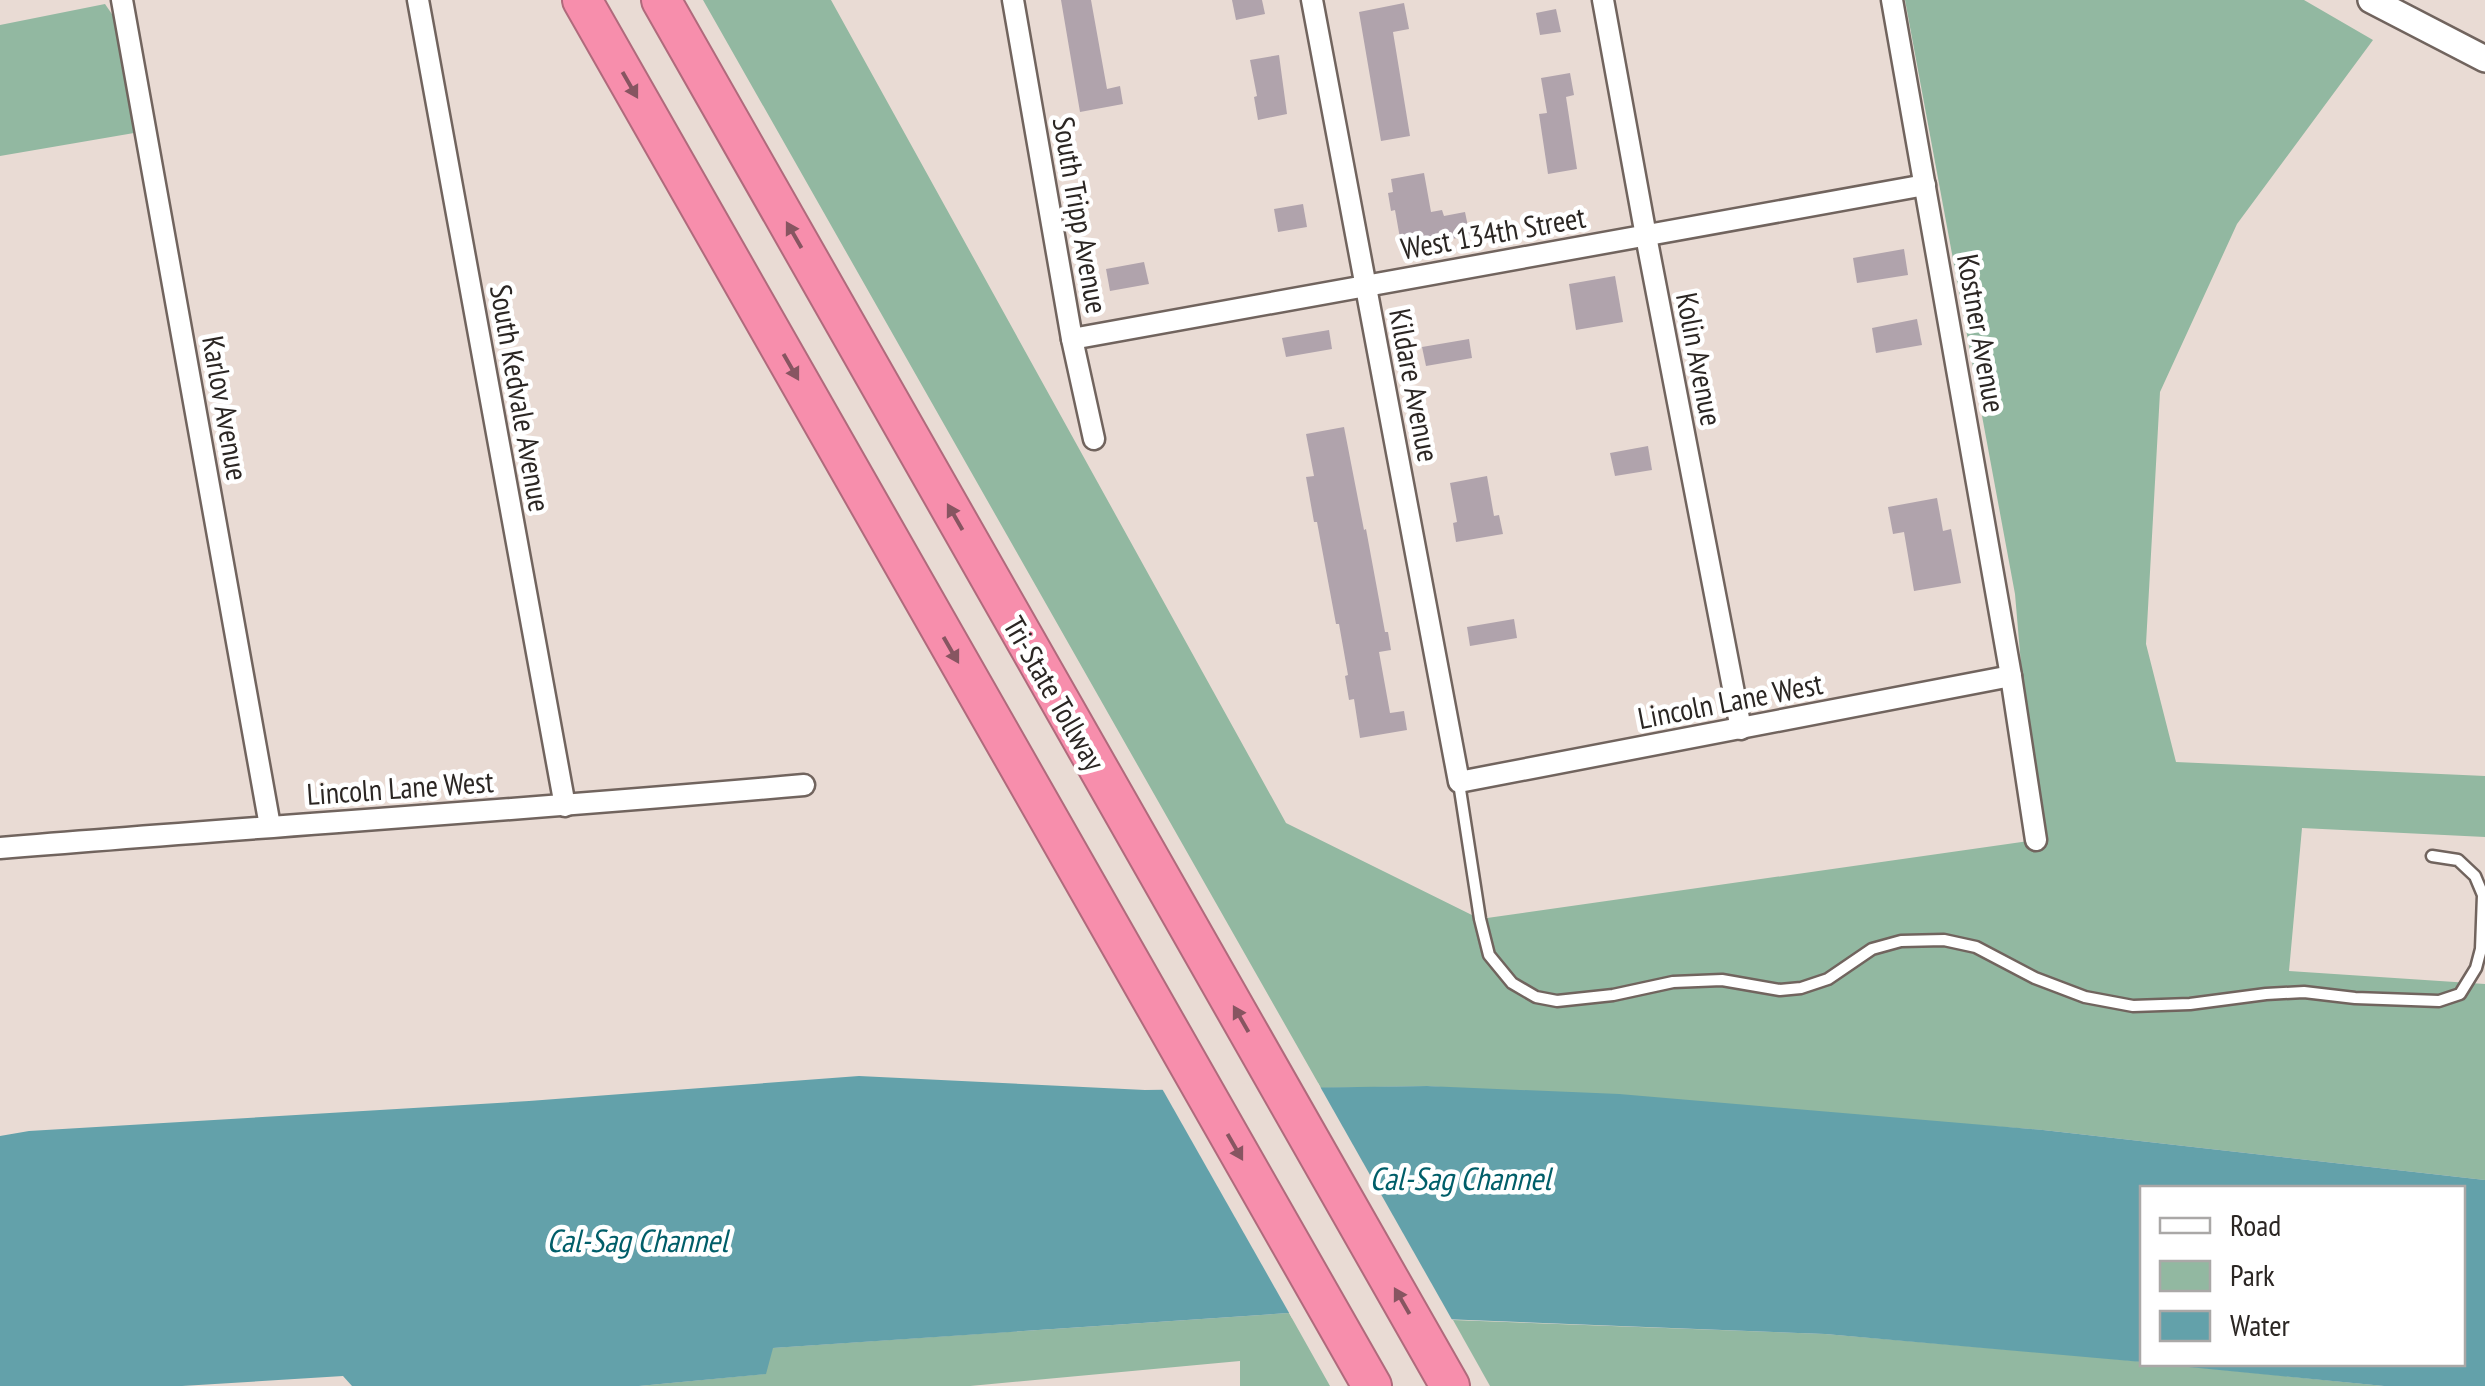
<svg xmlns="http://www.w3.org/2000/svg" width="2485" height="1386" viewBox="0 0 2485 1386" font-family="'PT Sans Narrow',sans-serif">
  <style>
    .green { fill: #92b8a1 }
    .water { fill: #63a1aa }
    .pier { fill: #e9dbd4 }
    .building { fill: #b0a3ac }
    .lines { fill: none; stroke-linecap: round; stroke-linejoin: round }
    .service-casing { stroke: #71645e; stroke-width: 15 }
    .minor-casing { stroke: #71645e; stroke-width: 25 }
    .tertiary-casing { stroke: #71645e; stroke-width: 30 }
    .motorway-casing { stroke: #b06a7c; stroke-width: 42 }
    .service { stroke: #fff; stroke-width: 10 }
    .minor { stroke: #fff; stroke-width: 20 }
    .tertiary { stroke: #fff; stroke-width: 25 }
    .motorway { stroke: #f78eac; stroke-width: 38 }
    .oneway { fill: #875561 }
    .labels { text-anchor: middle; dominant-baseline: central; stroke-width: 9; stroke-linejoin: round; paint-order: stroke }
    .street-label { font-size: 30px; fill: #2b2623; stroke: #fff }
    .water-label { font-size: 32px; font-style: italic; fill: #005e69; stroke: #fff }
  </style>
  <rect width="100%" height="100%" fill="#e9dbd4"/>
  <g class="green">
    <polygon points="703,0 831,0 1286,823 1480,919 2036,840 2015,594 1905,0 2304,0 2373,40 2237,224 2160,392 2146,644 2176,762 2485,776 2485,837 2302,828 2289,971 2485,984 2485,1180 2043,1130 1427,1086 1321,1088"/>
    <polygon points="105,4 116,20 134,133 0,156 0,25"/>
    <polygon points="1289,1313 1330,1386 1240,1386 1240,1361 970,1386 639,1386 765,1374 772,1348"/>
    <polygon points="1453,1320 1825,1334 2085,1356 2384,1386 1490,1386"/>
  </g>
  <polygon class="water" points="859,1076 1145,1090 1427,1086 1619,1094 2043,1130 2485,1180 2485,1386 2384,1386 2158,1364 2462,1364 2462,1188 2142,1188 2142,1362 1825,1334 1289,1313 773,1348 766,1374 639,1386 352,1386 343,1376 182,1386 0,1386 0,1136 29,1131 529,1101"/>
  <polygon class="pier" points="1318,1083 1455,1325 1292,1318 1160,1085"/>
  <g class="building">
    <polygon points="1061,0 1091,0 1107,89 1120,86 1123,104 1080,112"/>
    <polygon points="1232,0 1262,0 1265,14 1236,20"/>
    <polygon points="1404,3 1409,29 1393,32 1410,136 1381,141 1359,12"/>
    <polygon points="1556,9 1561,32 1540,35 1536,13"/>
    <polygon points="1279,55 1287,114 1258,120 1254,97 1257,96 1250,60"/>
    <polygon points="1570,73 1574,95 1566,97 1577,169 1548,174 1539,114 1547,113 1541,78"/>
    <polygon points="1424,173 1431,212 1442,210 1444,216 1465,212 1470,236 1420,244 1419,241 1401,244 1395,210 1391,211 1388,193 1393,192 1391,179"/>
    <polygon points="1303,204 1307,227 1278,232 1274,209"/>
    <polygon points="1904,249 1908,275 1857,283 1853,258"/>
    <polygon points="1144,262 1149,284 1110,291 1106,269"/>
    <polygon points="1615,276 1623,322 1576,330 1569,284"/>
    <polygon points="1917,319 1922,345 1876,353 1872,328"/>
    <polygon points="1329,330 1332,349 1286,357 1282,338"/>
    <polygon points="1469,339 1472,358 1426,366 1422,347"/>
    <polygon points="1344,427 1364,530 1366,529 1385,632 1388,632 1391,650 1379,652 1390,713 1404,711 1407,730 1360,738 1354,699 1349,700 1345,676 1348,675 1339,624 1336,624 1317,522 1314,522 1306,477 1314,476 1306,434"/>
    <polygon points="1648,446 1652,470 1615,476 1610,453"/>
    <polygon points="1487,476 1494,516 1499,515 1503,534 1456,542 1453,523 1457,522 1450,483"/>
    <polygon points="1937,498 1943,531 1951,529 1961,583 1914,591 1904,532 1893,534 1888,507"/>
    <polygon points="1514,619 1517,638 1470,646 1467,627"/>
  </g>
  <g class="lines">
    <g class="service-casing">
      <polyline id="service" points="1459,783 1480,919 1489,955 1512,983 1536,997 1557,1001 1613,995 1673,982 1722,980 1780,990 1801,988 1828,979 1872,949 1901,941 1944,940 1976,947 2035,978 2085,997 2133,1006 2190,1004 2266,994 2304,992 2355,998 2439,1001 2460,994 2476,968 2481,949 2483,895 2475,876 2458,860 2432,856"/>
    </g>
    <g class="minor-casing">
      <g id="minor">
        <polyline points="122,0 270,826"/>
        <polyline points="418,0 565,806"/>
        <polyline points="1013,0 1072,339 1094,439"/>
        <polyline points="1312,0 1459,782 2011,676"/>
        <polyline points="1603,0 1646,236 1741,729"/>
        <polyline points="1892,0 2011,676 2036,840"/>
        <polyline points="1072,339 1925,185"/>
        <path d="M 0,848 C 268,826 536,809 804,785"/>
      </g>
    </g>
    <g class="tertiary-casing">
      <polyline id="tertiary" points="2371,0 2485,59"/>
    </g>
    <g class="motorway-casing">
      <g id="motorway">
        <polyline points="582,0 1372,1386"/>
        <polyline points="661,0 1450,1386"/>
      </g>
    </g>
    <use href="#service" class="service"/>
    <use href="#minor" class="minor"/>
    <use href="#tertiary" class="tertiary"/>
    <use href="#motorway" class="motorway"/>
  </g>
  <defs><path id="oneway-solid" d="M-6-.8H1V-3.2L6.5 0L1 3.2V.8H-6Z" transform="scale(2.5)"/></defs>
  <g class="oneway">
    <use href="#oneway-solid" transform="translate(630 85) rotate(60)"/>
    <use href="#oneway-solid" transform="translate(794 235) rotate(-120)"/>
    <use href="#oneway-solid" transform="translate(791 367) rotate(60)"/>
    <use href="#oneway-solid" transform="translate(955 517) rotate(-120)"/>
    <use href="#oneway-solid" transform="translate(951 650) rotate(60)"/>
    <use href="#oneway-solid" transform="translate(1241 1019) rotate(-120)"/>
    <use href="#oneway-solid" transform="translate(1235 1147) rotate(60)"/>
    <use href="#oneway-solid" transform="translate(1402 1301) rotate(-120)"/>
  </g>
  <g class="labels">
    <g class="street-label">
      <text transform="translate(1081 215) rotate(80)">South Tripp Avenue</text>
      <text transform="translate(1493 232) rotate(-10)">West 134th Street</text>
      <text transform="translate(1982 333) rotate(80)">Kostner Avenue</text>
      <text transform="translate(1700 359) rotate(79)">Kolin Avenue</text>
      <text transform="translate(1415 385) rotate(79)">Kildare Avenue</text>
      <text transform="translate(521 398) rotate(80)">South Kedvale Avenue</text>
      <text transform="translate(226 408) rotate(80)">Karlov Avenue</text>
      <text transform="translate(1055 693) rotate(60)">Tri-State Tollway</text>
      <text transform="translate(1730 700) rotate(-11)">Lincoln Lane West</text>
      <text transform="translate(400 787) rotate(-4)">Lincoln Lane West</text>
    </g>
    <g class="water-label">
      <text x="1460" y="1178">Cal-Sag Channel</text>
      <text x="637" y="1240">Cal-Sag Channel</text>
    </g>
  </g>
  <rect x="2140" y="1186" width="325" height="180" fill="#ffffff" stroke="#aaa8a7" stroke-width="2.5"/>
  <rect x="2160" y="1218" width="50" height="15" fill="#ffffff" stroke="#aaa8a7" stroke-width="2.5"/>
  <text x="2230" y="1236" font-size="30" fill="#2b2623">Road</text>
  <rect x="2160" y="1261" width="50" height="30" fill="#92b8a1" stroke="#aaa8a7" stroke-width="2.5"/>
  <text x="2230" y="1286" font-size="30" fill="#2b2623">Park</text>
  <rect x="2160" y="1311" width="50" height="30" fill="#63a1aa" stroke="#aaa8a7" stroke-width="2.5"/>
  <text x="2230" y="1336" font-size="30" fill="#2b2623">Water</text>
</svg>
